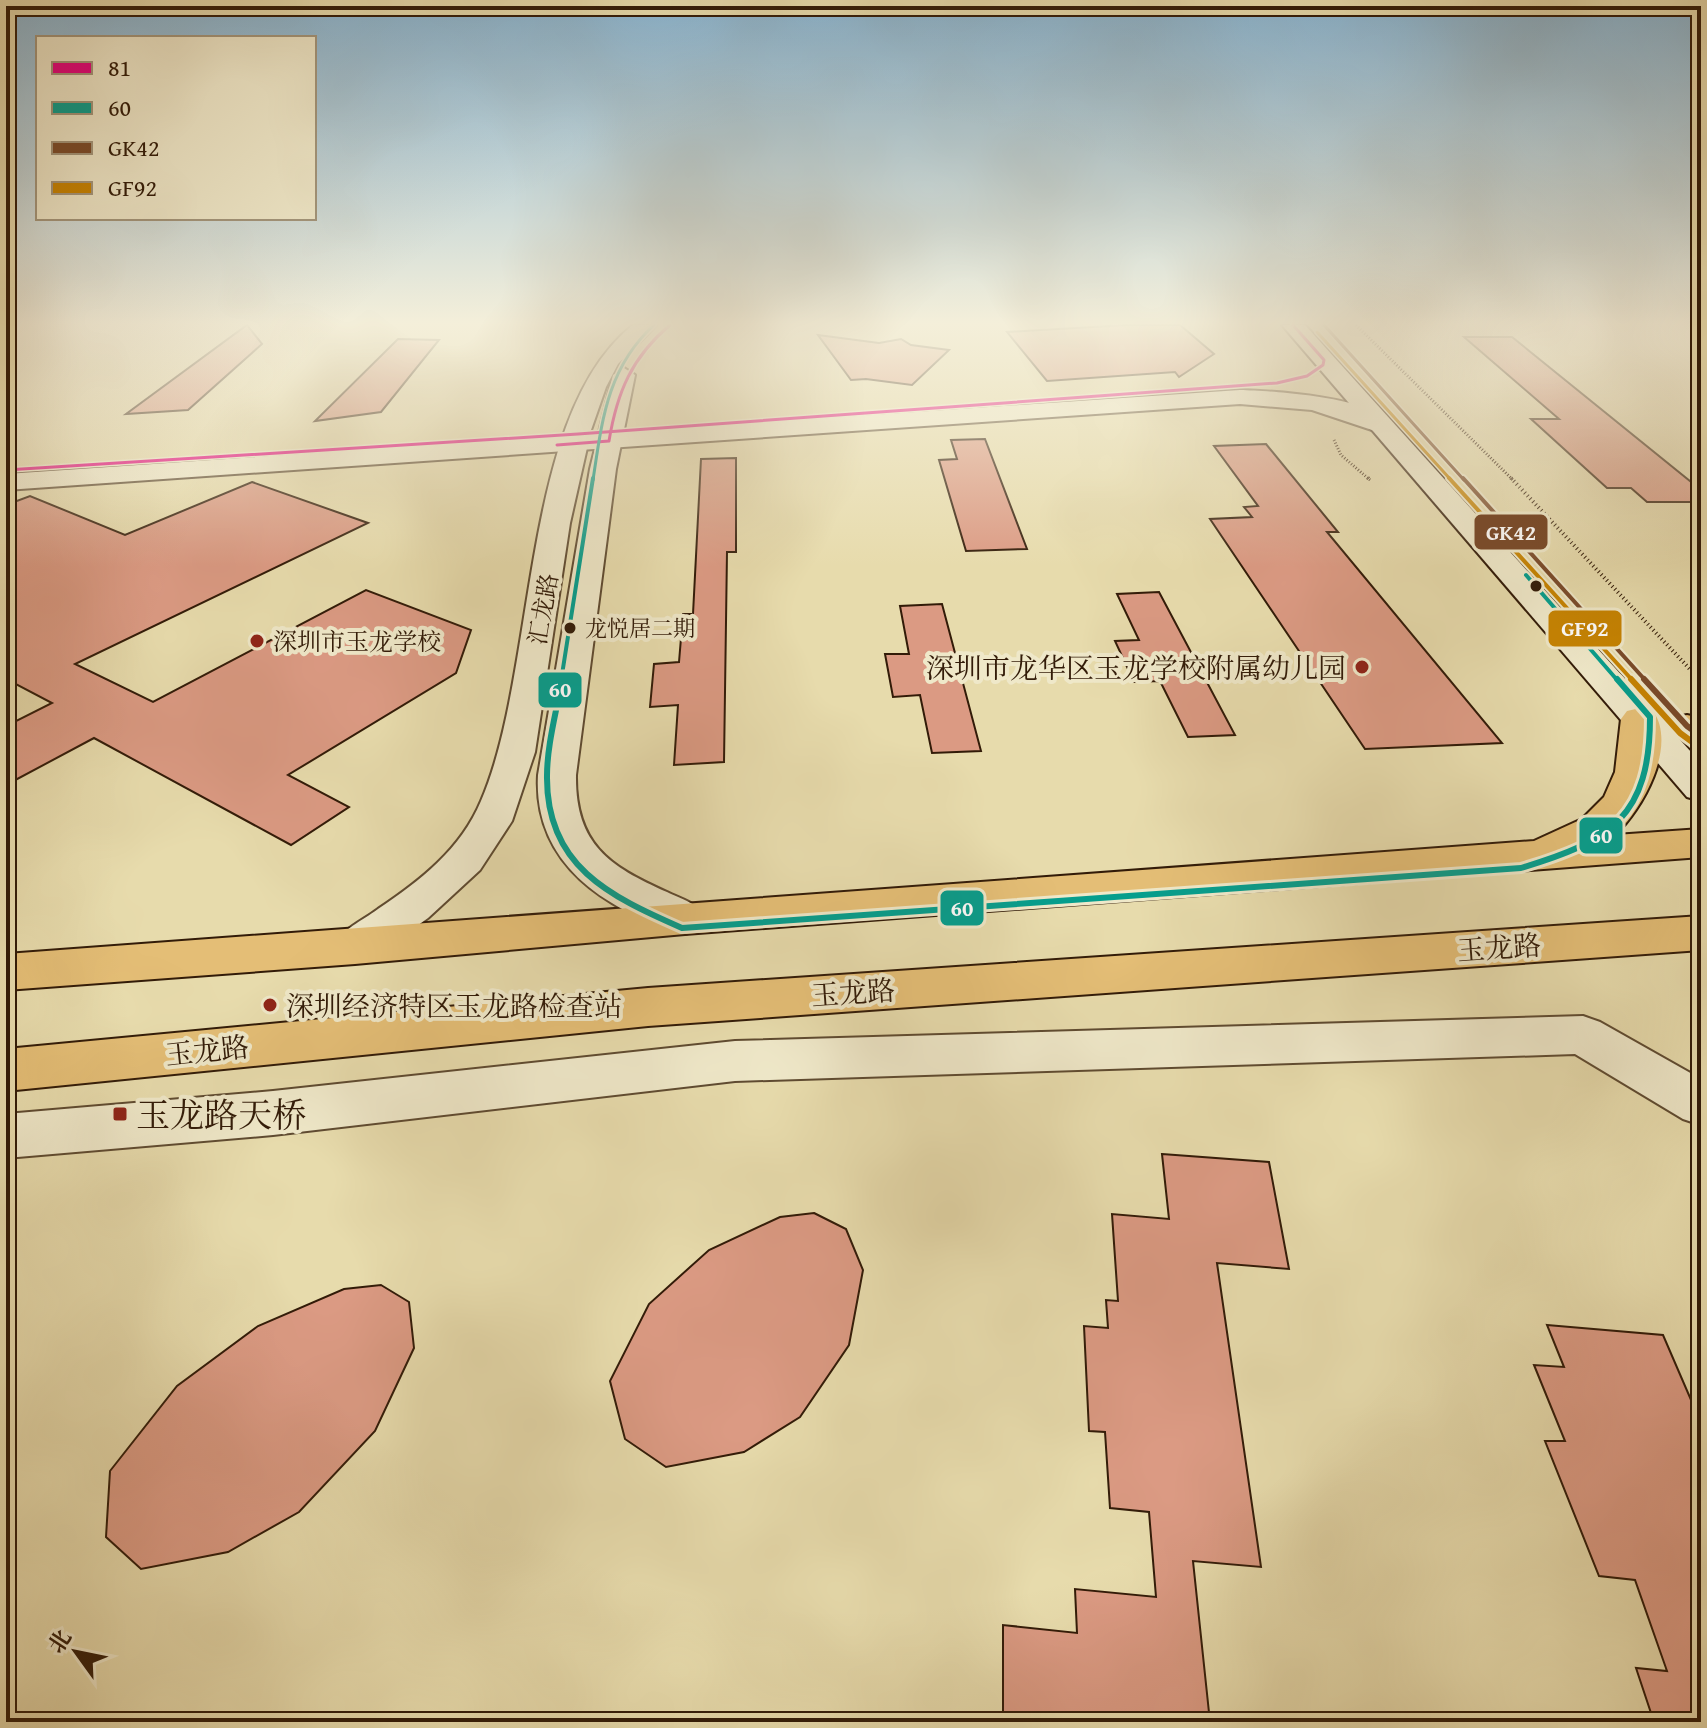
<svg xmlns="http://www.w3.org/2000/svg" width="1707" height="1728" viewBox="0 0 1707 1728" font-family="'Gentium Book Plus','Noto Serif SC',serif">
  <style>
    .building { fill: #db9a83; stroke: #321b08; stroke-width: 2 }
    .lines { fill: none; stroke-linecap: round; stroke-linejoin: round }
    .minor-casing { stroke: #5f4b31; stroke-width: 4 }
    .tertiary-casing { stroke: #5f4b31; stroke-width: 4 }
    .secondary-casing { stroke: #321b08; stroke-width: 4 }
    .primary-casing { stroke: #321b08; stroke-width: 4 }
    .path-far1 { stroke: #321b08; stroke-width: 3; stroke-dasharray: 1 2; stroke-linecap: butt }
    .path { stroke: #321b08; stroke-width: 4; stroke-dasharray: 1 3; stroke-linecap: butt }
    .minor { fill: #efe8c9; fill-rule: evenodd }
    .tertiary { fill: #efe8c9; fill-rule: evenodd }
    .secondary { fill: #efe8c9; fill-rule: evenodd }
    .primary { fill: #e4be76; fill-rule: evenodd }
    .bus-1-casing { stroke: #efe8c9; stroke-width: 6 }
    .bus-2-far2-casing { stroke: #efe8c9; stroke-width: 6 }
    .bus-2-far1-casing { stroke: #efe8c9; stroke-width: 8 }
    .bus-2-casing { stroke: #efe8c9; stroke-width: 12 }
    .bus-3-far2-casing { stroke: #efe8c9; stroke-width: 6 }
    .bus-3-far1-casing { stroke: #efe8c9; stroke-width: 8 }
    .bus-3-casing { stroke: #efe8c9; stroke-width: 12 }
    .bus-4-far2-casing { stroke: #efe8c9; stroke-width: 6 }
    .bus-4-far1-casing { stroke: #efe8c9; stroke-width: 8 }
    .bus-4-casing { stroke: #efe8c9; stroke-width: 12 }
    .bus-1 { stroke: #e5007d; stroke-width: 3 }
    .bus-2-far2 { stroke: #069e8d; stroke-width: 3 }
    .bus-2-far1 { stroke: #069e8d; stroke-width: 4 }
    .bus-2 { stroke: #069e8d; stroke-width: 6 }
    .bus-3-far2 { stroke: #7a4b2a; stroke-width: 3 }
    .bus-3-far1 { stroke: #7a4b2a; stroke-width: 4 }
    .bus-3 { stroke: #7a4b2a; stroke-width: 6 }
    .bus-4-far2 { stroke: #c68302; stroke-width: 3 }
    .bus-4-far1 { stroke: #c68302; stroke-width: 4 }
    .bus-4 { stroke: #c68302; stroke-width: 6 }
    .bus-dot { fill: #321b08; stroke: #efe8c9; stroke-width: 3 }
    .poi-dot { fill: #8f2418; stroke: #efe8c9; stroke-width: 3 }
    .labels { text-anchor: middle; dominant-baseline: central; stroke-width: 8; stroke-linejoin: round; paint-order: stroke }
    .far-bus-label { font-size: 22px; fill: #321b08; stroke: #efe8c9; text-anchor: start }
    .far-street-label { font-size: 24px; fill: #321b08; stroke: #efe8c9 }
    .far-poi-label { font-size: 24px; fill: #321b08; stroke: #efe8c9; text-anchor: start }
    .poi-label { font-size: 28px; fill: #321b08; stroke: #efe8c9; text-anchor: end }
    .street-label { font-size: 28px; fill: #321b08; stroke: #efe8c9 }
    .near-poi-label { font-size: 34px; fill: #321b08; stroke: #efe8c9; text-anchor: start }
    .line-badge { stroke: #efe8c9; stroke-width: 3 }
    .badge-label { font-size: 22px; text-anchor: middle; font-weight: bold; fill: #fff }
  </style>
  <rect width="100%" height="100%" fill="#e7dbac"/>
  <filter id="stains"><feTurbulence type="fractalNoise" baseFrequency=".0025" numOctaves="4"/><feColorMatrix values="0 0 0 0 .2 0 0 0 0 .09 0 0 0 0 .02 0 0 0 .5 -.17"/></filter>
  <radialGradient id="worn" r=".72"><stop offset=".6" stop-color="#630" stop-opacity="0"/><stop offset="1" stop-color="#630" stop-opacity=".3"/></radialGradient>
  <g class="building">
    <polygon points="247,325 262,344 188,410 126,414"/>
    <polygon points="1126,325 1180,325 1214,354 1179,377 1175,372 1047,381 1007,332"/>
    <polygon points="818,335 879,343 901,339 911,345 949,350 912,385 866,379 851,380"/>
    <polygon points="1464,337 1512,337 1701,490 1701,502 1647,502 1631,488 1607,488 1531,419 1559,419"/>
    <polygon points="398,339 439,340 381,412 315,421"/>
    <polygon points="985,439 1027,549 966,551 939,460 957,459 951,440"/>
    <polygon points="1266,444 1338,532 1327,532 1502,743 1365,749 1210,519 1252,517 1244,507 1258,506 1214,446"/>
    <polygon points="736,458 736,552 727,552 724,762 674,765 678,705 650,707 654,664 679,662 683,614 693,614 701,459"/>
    <polygon points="252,482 368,523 75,664 153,702 366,590 471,630 456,673 288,775 349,807 291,845 94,738 6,785 6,726 52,703 6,679 6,505 30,496 125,535"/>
    <polygon points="1159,592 1235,735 1188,737 1160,681 1134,682 1115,641 1139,640 1117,594"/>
    <polygon points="942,604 981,751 932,753 920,695 893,697 885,654 909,654 900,606"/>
    <polygon points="1162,1154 1269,1162 1289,1269 1217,1263 1261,1567 1193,1561 1210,1722 1003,1722 1003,1625 1077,1633 1075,1589 1156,1597 1149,1512 1110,1508 1105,1432 1089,1431 1084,1326 1108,1328 1106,1300 1118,1301 1112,1214 1169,1219"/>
    <polygon points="814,1213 846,1229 863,1270 849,1345 800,1417 744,1452 666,1467 625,1439 610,1381 649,1304 709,1250 780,1217"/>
    <polygon points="381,1285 409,1302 414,1348 375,1431 299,1512 228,1552 141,1569 106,1537 110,1471 177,1386 258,1326 344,1289"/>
    <polygon points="1547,1325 1663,1335 1701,1423 1701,1722 1654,1722 1636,1668 1667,1671 1635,1580 1599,1576 1545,1441 1565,1441 1534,1365 1564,1367"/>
  </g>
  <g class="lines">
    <g class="minor-casing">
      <g id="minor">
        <path d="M 633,325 L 656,325 L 618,364 L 606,387 L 591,430 L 570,523 L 535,752 L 512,821 L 480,870 L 428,918 L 371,959 L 355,963 L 339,959 L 332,947 C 342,929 362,921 378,909 C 420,881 461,849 481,801 C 538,670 519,415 633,325 Z"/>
        <path d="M 624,368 L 635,375 L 616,469 L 576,775 C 575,843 608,866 667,892 C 683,900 698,903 707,918 L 701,929 L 685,934 C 607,911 533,865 538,775 L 590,469 L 613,375 Z"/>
        <polygon points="1583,1016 1600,1022 1701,1079 1701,1125 1683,1119 1575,1054 735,1081 273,1135 6,1158 6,1114 273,1091 735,1041"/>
      </g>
    </g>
    <g class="tertiary-casing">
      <path id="tertiary" d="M 1240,390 C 1273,391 1374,397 1394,425 L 1390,430 L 1381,433 L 1312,410 L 1240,404 L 6,490 L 6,474 Z"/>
    </g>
    <g class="secondary-casing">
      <polygon id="secondary" points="1282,325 1305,325 1701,763 1701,801 1687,797"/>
    </g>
    <g class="primary-casing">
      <g id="primary">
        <path d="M 1640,708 L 1653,711 C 1678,746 1642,810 1615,835 L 1701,829 L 1701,857 L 685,934 L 355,964 L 6,990 L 6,954 L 1534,841 L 1582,819 L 1604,797 L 1615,772 L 1621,719 L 1627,711 Z"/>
        <polygon points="1687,715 1701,718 1701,748 1687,744 1668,726 1673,718"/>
        <polygon points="1701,916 1701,950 648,1026 6,1091 6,1049 648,988"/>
      </g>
    </g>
    <g class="path-far1">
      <polyline points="1356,325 1513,480"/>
      <polyline points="1334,440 1341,455 1370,480"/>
    </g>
    <g class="path">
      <polyline points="1368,478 1370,480"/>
      <polyline points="1511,478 1701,681"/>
    </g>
    <use href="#minor" class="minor"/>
    <use href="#tertiary" class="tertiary"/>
    <use href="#secondary" class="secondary"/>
    <use href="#primary" class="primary"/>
    <g class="bus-1-casing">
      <g id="bus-1">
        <path d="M 557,445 L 609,441 C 617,392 632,357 670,325"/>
        <polyline points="6,470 578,434 1277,383 1307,376 1323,365 1324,360 1293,325"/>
      </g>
    </g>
    <g class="bus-2-far2-casing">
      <path id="bus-2-far2" d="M 593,480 C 602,421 607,368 654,325"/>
    </g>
    <g class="bus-2-far1-casing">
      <g id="bus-2-far1">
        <polyline points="1526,575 1618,681"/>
        <polyline points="561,681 593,478"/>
      </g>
    </g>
    <g class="bus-2-casing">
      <path id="bus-2" d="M 562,679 C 557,710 547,744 547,776 C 546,866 609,896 682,928 L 1521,868 C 1611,841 1650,817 1650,717 L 1617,679"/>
    </g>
    <g class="bus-3-far2-casing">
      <polyline id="bus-3-far2" points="1324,325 1464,480"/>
    </g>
    <g class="bus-3-far1-casing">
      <polyline id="bus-3-far1" points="1463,478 1646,681"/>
    </g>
    <g class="bus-3-casing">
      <polyline id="bus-3" points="1644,679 1687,726 1701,736"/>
    </g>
    <g class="bus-4-far2-casing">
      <polyline id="bus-4-far2" points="1317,332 1451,480"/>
    </g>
    <g class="bus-4-far1-casing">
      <polyline id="bus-4-far1" points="1449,478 1633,681"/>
    </g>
    <g class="bus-4-casing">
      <polyline id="bus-4" points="1631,679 1680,733 1695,744"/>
    </g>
    <use href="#bus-1" class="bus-1"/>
    <use href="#bus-2-far2" class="bus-2-far2"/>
    <use href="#bus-2-far1" class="bus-2-far1"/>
    <use href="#bus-2" class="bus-2"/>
    <use href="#bus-3-far2" class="bus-3-far2"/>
    <use href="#bus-3-far1" class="bus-3-far1"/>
    <use href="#bus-3" class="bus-3"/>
    <use href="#bus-4-far2" class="bus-4-far2"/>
    <use href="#bus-4-far1" class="bus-4-far1"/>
    <use href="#bus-4" class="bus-4"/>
  </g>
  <linearGradient id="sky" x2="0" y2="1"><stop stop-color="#89b6d4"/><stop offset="0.57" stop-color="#f4efda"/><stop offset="1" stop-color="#f4efda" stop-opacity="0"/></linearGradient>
  <rect width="1707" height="567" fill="url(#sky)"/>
  <g class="bus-dot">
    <circle cx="1536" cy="586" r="7"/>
    <circle cx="570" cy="628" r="7"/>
  </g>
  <g class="poi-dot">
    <circle cx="257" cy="641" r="8"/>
    <circle cx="1362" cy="667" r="8"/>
    <circle cx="270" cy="1005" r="8"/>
    <rect x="112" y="1106" width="16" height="16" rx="4"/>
  </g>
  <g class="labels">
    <g class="far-bus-label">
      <text x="585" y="628">龙悦居二期</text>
    </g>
    <g class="far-street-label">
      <text transform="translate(543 609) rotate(-80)">汇龙路</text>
    </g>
    <g class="far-poi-label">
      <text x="273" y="641">深圳市玉龙学校</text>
    </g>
    <g class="poi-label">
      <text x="1346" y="667">深圳市龙华区玉龙学校附属幼儿园</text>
      <text x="286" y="1005" text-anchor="start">深圳经济特区玉龙路检查站</text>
    </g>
    <g class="street-label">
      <text transform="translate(1499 947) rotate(-4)">玉龙路</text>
      <text transform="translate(853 992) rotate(-4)">玉龙路</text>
      <text transform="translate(207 1050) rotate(-6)">玉龙路</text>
    </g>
    <g class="near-poi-label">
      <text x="136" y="1114">玉龙路天桥</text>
    </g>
  </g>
  <g class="line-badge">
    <rect x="1473" y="513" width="76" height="38" rx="8" fill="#7a4b2a"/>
    <rect x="1547" y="609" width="76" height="39" rx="8" fill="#c68302"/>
    <rect x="537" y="671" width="46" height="38" rx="8" fill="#069e8d"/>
    <rect x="1578" y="816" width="46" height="39" rx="8" fill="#069e8d"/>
    <rect x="939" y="889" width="46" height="38" rx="8" fill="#069e8d"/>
  </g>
  <g class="badge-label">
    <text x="1511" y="540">GK42</text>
    <text x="1585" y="636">GF92</text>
    <text x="560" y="697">60</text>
    <text x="1601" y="843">60</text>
    <text x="962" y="916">60</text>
  </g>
  <rect width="1707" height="1728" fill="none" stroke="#e7dbac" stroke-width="32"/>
  <rect x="8" y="8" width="1691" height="1712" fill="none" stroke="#321b08" stroke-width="4"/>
  <rect x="16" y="16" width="1675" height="1696" fill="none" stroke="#321b08" stroke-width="2"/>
  <rect x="36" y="36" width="280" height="184" fill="#efe8c9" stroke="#a3967c" stroke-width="2"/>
  <rect x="52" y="62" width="40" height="12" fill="#e5007d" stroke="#a3967c" stroke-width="2"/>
  <text x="108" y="76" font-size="24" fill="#321b08">81</text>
  <rect x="52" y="102" width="40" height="12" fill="#069e8d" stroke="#a3967c" stroke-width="2"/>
  <text x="108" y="116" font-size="24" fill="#321b08">60</text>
  <rect x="52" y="142" width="40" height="12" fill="#7a4b2a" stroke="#a3967c" stroke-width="2"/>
  <text x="108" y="156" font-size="24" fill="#321b08">GK42</text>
  <rect x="52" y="182" width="40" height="12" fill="#c68302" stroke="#a3967c" stroke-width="2"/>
  <text x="108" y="196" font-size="24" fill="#321b08">GF92</text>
  <g transform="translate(76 1652) rotate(303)" stroke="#efe8c9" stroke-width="6" paint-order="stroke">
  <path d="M0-6L14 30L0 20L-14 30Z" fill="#321b08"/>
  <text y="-12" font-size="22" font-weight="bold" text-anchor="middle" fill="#321b08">北</text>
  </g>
  <rect width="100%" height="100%" filter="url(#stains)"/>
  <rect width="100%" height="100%" fill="url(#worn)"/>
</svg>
